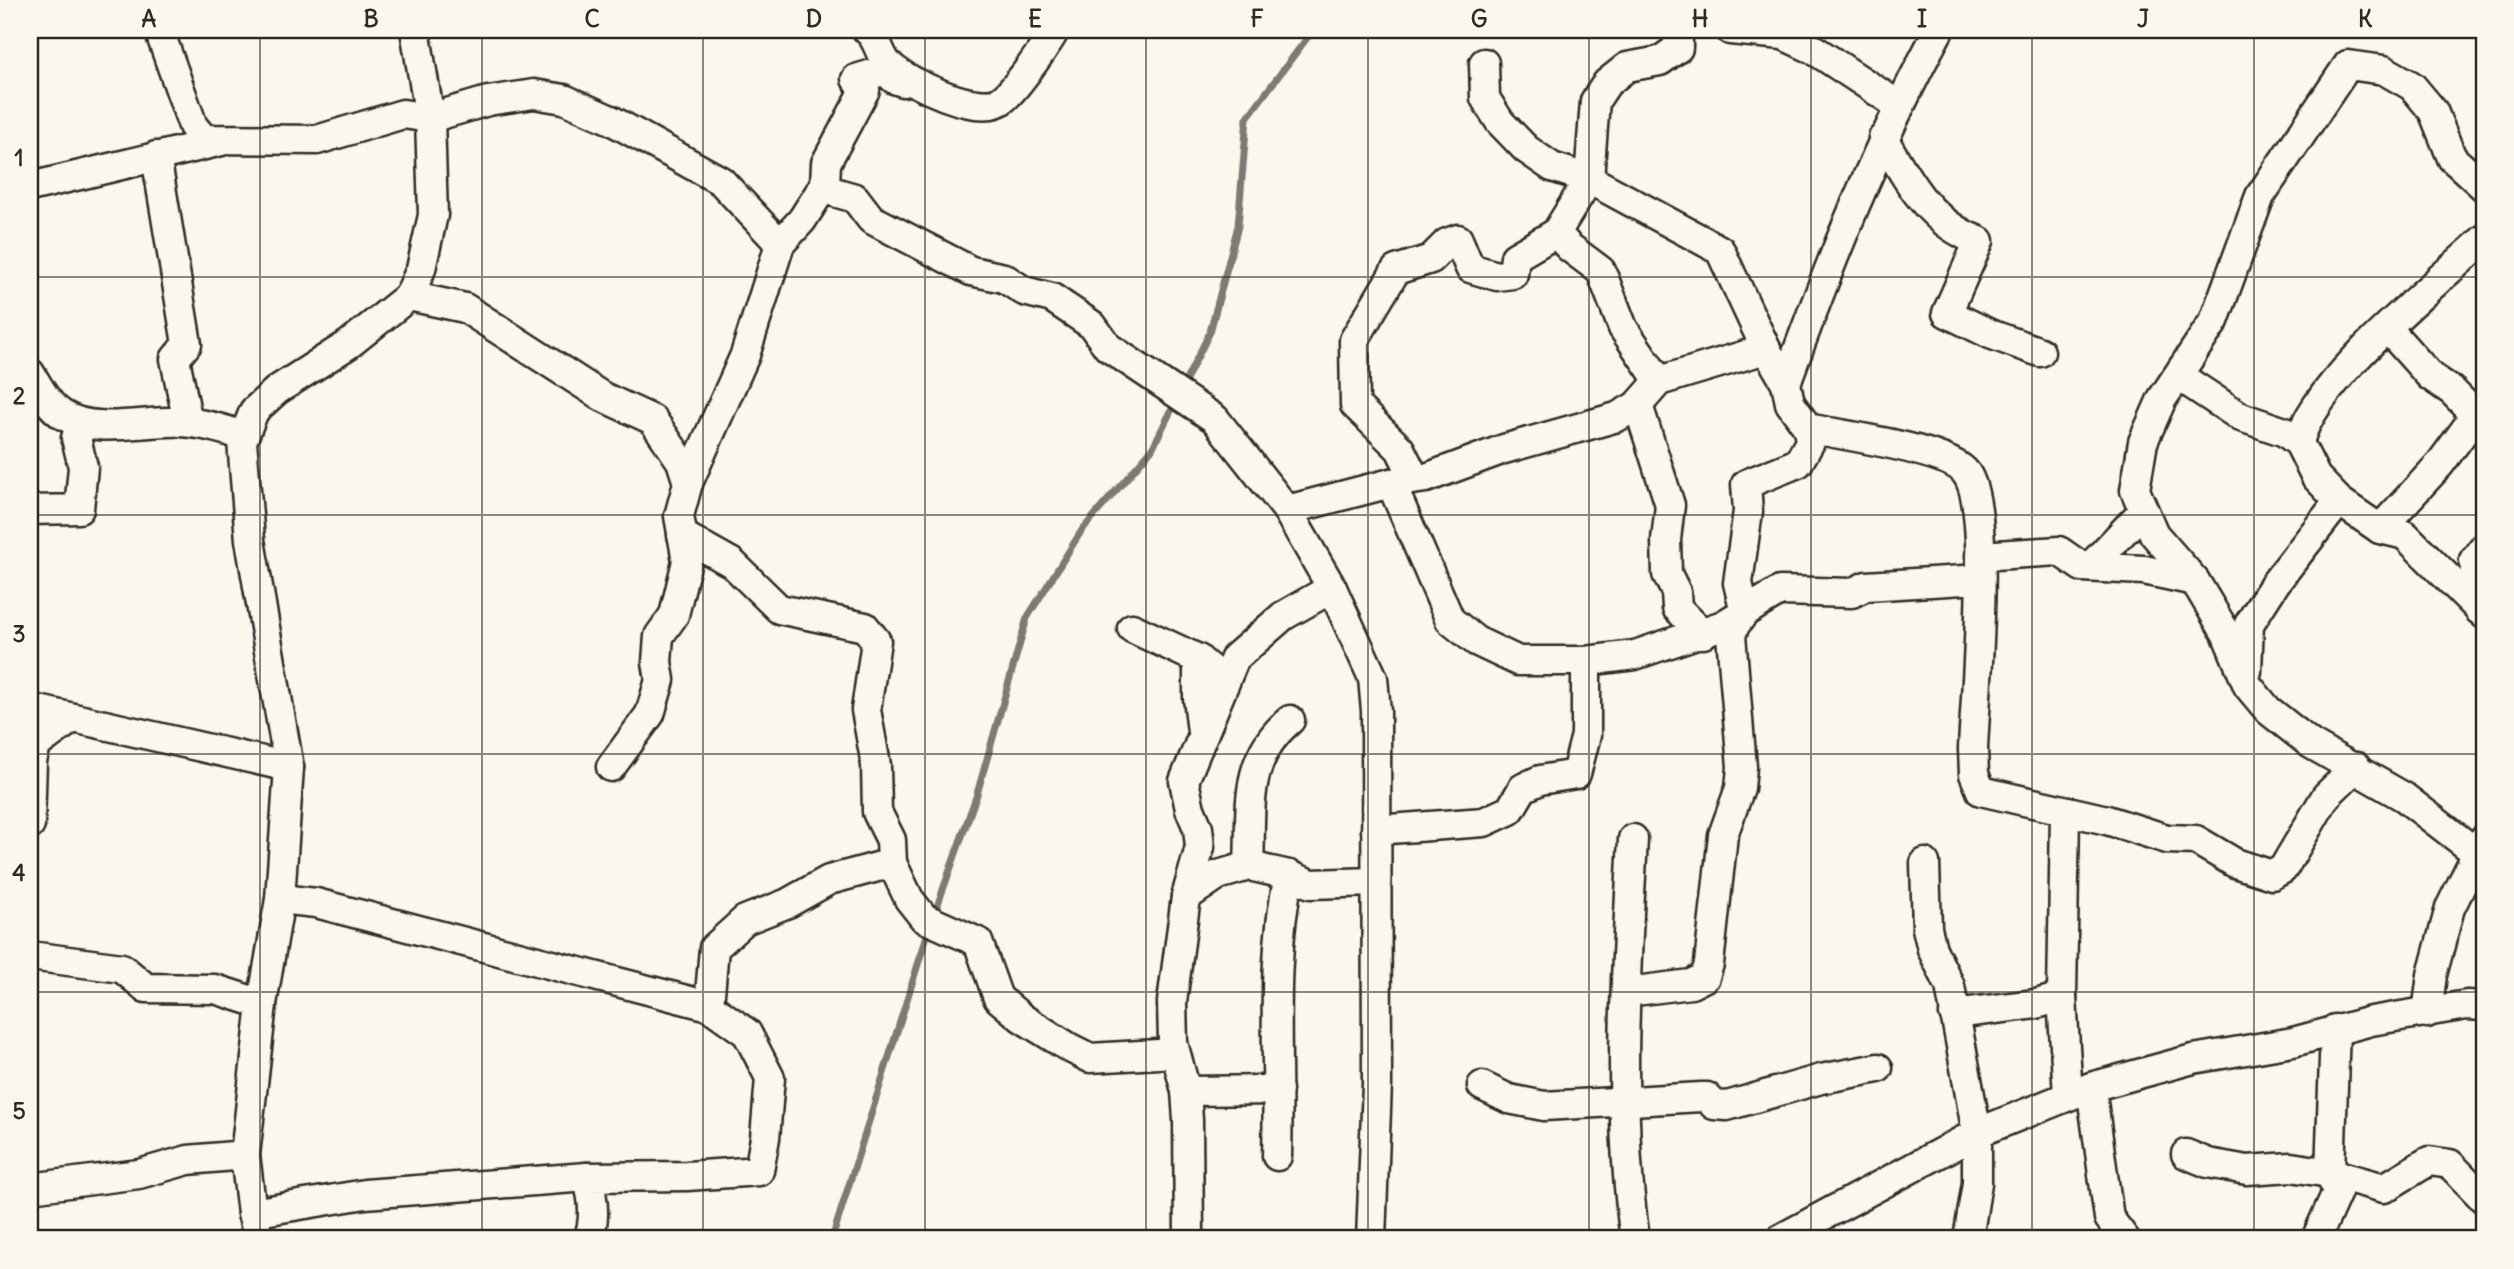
<svg xmlns="http://www.w3.org/2000/svg" width="2514" height="1269" viewBox="0 0 2514 1269" font-family="Delius,sans-serif">
  <style>
    .lines { fill: none; stroke-linecap: round; stroke-linejoin: round }
    .stream { stroke: #7b7a75; stroke-width: 7 }
    .minor-casing { stroke: #2b2b2b; stroke-width: 33 }
    .minor { stroke: #fbf7ec; stroke-width: 28 }
    .grid { fill: none; stroke: #2b2b2b; stroke-width: 2; stroke-opacity: 0.55 }
    .neatline { fill: none; stroke: #2b2b2b; stroke-width: 2.5 }
    .grid-label { font-size: 23px; text-anchor: middle; font-weight: bold; fill: #2b2b2b }
  </style>
  <rect width="100%" height="100%" fill="#fbf7ec"/>
  <filter id="ink" filterUnits="userSpaceOnUse"><feTurbulence type="fractalNoise" baseFrequency=".0143" numOctaves="2"/><feDisplacementMap in="SourceGraphic" scale="14" xChannelSelector="R" yChannelSelector="G"/><feConvolveMatrix kernelMatrix="1 2 1 2 8 2 1 2 1" color-interpolation-filters="sRGB"/></filter>
  <g filter="url(#ink)">
    <g class="lines">
      <g class="stream">
        <polyline points="1181,390 1210,332 1238,226 1247,118 1313,30"/>
        <polyline points="934,915 977,794 1027,618 1082,530 1152,449 1176,401"/>
        <polyline points="832,1239 930,926"/>
      </g>
      <g class="minor-casing">
        <g id="minor">
          <polyline points="159,30 193,126 204,139 317,140 403,114 430,118 488,101 534,94 564,99 611,120 721,181 780,244"/>
          <path d="M 867,30 C 879,39 879,57 890,66 C 909,83 981,118 1003,99 C 1015,90 1048,43 1055,30"/>
          <polyline points="1730,30 1783,35 1813,49 1898,105"/>
          <path d="M 1484,63 L 1485,98 L 1500,122 L 1526,149 L 1552,167 L 1589,179 L 1720,250 L 1766,349 L 1786,383 L 1790,403 L 1808,428 C 1839,435 1949,449 1966,473 C 1993,509 1975,696 1973,749 L 1974,774 L 1981,791 L 2107,820 L 2167,839 L 2196,840 L 2235,863 L 2272,875 L 2283,869 L 2326,796 L 2356,767"/>
          <path d="M 1883,138 C 1908,181 1929,223 1979,241 L 1947,313 L 1990,334 L 2040,352"/>
          <polyline points="156,156 187,344 175,359 188,422"/>
          <polyline points="825,184 826,163 865,90 856,79 886,70 894,79 903,82"/>
          <polyline points="30,187 222,141"/>
          <polyline points="1556,233 1569,247 1601,271 1623,328 1659,381"/>
          <polyline points="409,296 465,308 603,397 653,420 681,461 688,483 679,516 687,561 674,615 659,636 657,662 660,680 650,714 611,767"/>
          <polyline points="2388,329 2430,376 2452,391 2466,405 2473,419 2484,426"/>
          <path d="M 30,373 C 39,387 48,406 63,415 C 95,435 145,420 181,422 C 203,423 223,429 244,436"/>
          <polyline points="2179,376 2241,417 2285,432 2299,443 2316,477 2339,501 2380,529 2405,535 2484,614"/>
          <path d="M 1786,383 C 1830,262 1877,144 1939,30"/>
          <polyline points="1638,405 1670,505 1666,540 1667,574 1676,592 1677,608 1703,634"/>
          <path d="M 2299,443 C 2311,384 2437,283 2484,239"/>
          <polyline points="1415,479 1400,449 1355,405 1354,340 1396,270 1431,259 1447,243 1458,239 1470,268 1497,276 1513,274 1515,257 1556,233 1589,179 1595,101 1607,83 1627,67 1660,61 1678,48 1678,30"/>
          <polyline points="688,483 745,355 780,244 802,220 825,184 827,190 855,198 871,219 971,271 1004,278 1024,291 1052,298 1092,325 1108,347 1215,419 1287,510 1332,588 1373,678 1376,711 1377,1084 1371,1239"/>
          <polyline points="1391,483 1450,620 1476,641 1518,661 1586,661 1635,655 1723,625 1780,591 1852,593 1866,586 1980,579"/>
          <polyline points="30,510 79,509 83,467 76,438 84,424"/>
          <polyline points="1287,510 1391,483 1426,478 1504,449 1617,417 1638,405 1659,381 1766,349"/>
          <polyline points="2380,529 2440,464 2473,419"/>
          <polyline points="682,535 732,563 779,609 865,627 876,641 866,710 876,765 877,812 891,840 892,863 909,899 924,918 978,942 998,998 1022,1018 1070,1048 1090,1058 1175,1053"/>
          <polyline points="1980,556 2059,551 2082,567 2144,570 2195,581"/>
          <polyline points="2090,567 2143,511"/>
          <polyline points="2479,610 2474,560 2484,547"/>
          <polyline points="1132,628 1198,659 1225,682"/>
          <polyline points="1198,659 1198,698 1202,732"/>
          <polyline points="2247,671 2249,624 2276,582 2339,501"/>
          <polyline points="30,708 289,767"/>
          <polyline points="2065,812 2062,997 2068,1096"/>
          <polyline points="30,825 32,761 36,745 71,719"/>
          <polyline points="1376,830 1484,822 1510,810 1523,788 1540,780 1576,774 1586,735 1586,661"/>
          <path d="M 1633,839 C 1626,971 1616,1107 1635,1239"/>
          <polyline points="2478,854 2404,797 2311,744 2268,710 2248,686 2226,633 2195,581 2154,534 2135,490 2143,442 2162,399 2214,321 2260,196 2348,65 2384,70 2412,86 2433,111 2452,158 2484,187"/>
          <polyline points="1925,863 1927,928 1932,949 1950,986 1977,1133 1977,1183 1968,1239"/>
          <path d="M 1249,866 C 1252,809 1242,760 1290,720"/>
          <polyline points="1186,897 1218,875 1249,866 1289,875 1311,884 1375,882"/>
          <polyline points="280,899 316,903 709,1006"/>
          <polyline points="30,956 122,968 146,988 215,989 262,1004"/>
          <polyline points="1627,992 1691,984 1705,977 1709,964 1723,835 1740,788 1742,767 1731,635 1735,625 1745,612 1738,583 1748,511 1746,484 1798,463 1810,442 1808,428"/>
          <polyline points="2427,1013 2432,975 2450,908 2484,839"/>
          <polyline points="1954,1014 2036,1004 2062,997"/>
          <polyline points="1482,1086 1509,1099 1544,1106 1701,1097 1707,1097 1714,1105 1727,1106 1821,1079 1878,1068"/>
          <polyline points="2091,1087 2109,1218 2125,1239"/>
          <polyline points="1186,1091 1278,1090"/>
          <polyline points="2186,1154 2208,1163 2247,1170 2291,1167 2330,1173 2384,1188 2429,1161 2450,1164 2484,1199"/>
          <path d="M 1277,1156 C 1280,1061 1269,967 1289,875"/>
          <polyline points="30,1188 139,1174 188,1160 245,1155"/>
          <polyline points="252,1213 365,1194 587,1177"/>
          <polyline points="259,1239 252,1213 245,1155 262,1004 280,899 289,767 250,540 242,441 254,411 277,390 349,344 409,296 421,269 433,215 430,118 415,30"/>
          <path d="M 588,1239 C 596,1220 593,1196 587,1177 L 687,1176 L 759,1171 L 765,1138 L 770,1078 L 747,1033 L 709,1006 L 714,948 L 745,920 L 788,903 L 829,880 L 892,863"/>
          <polyline points="1189,1239 1188,1120 1186,1091 1173,1043 1172,1002 1186,897 1200,847 1198,828 1190,809 1184,781 1235,658 1283,616 1332,588"/>
          <polyline points="1780,1239 1977,1133 2091,1087 2193,1059 2293,1042 2371,1021 2467,1005 2484,1006"/>
          <polyline points="2316,1239 2337,1192 2330,1173 2335,1029"/>
        </g>
      </g>
      <use href="#minor" class="minor"/>
    </g>
  </g>
  <path class="grid" d="M 260,30 L 260,1239M 482,30 L 482,1239M 703,30 L 703,1239M 925,30 L 925,1239M 1146,30 L 1146,1239M 1368,30 L 1368,1239M 1589,30 L 1589,1239M 1811,30 L 1811,1239M 2032,30 L 2032,1239M 2254,30 L 2254,1239M 30,277 L 2484,277M 30,515 L 2484,515M 30,754 L 2484,754M 30,992 L 2484,992"/>
  <rect width="2514" height="1269" fill="none" stroke="#fbf7ec" stroke-width="77"/>
  <rect x="38" y="38" width="2438" height="1192" class="neatline"/>
  <g class="grid-label">
    <text x="149" y="27">A</text>
    <text x="371" y="27">B</text>
    <text x="592" y="27">C</text>
    <text x="814" y="27">D</text>
    <text x="1035" y="27">E</text>
    <text x="1257" y="27">F</text>
    <text x="1479" y="27">G</text>
    <text x="1700" y="27">H</text>
    <text x="1922" y="27">I</text>
    <text x="2143" y="27">J</text>
    <text x="2365" y="27">K</text>
    <text x="19" y="166">1</text>
    <text x="19" y="404">2</text>
    <text x="19" y="642">3</text>
    <text x="19" y="881">4</text>
    <text x="19" y="1119">5</text>
  </g>
</svg>
